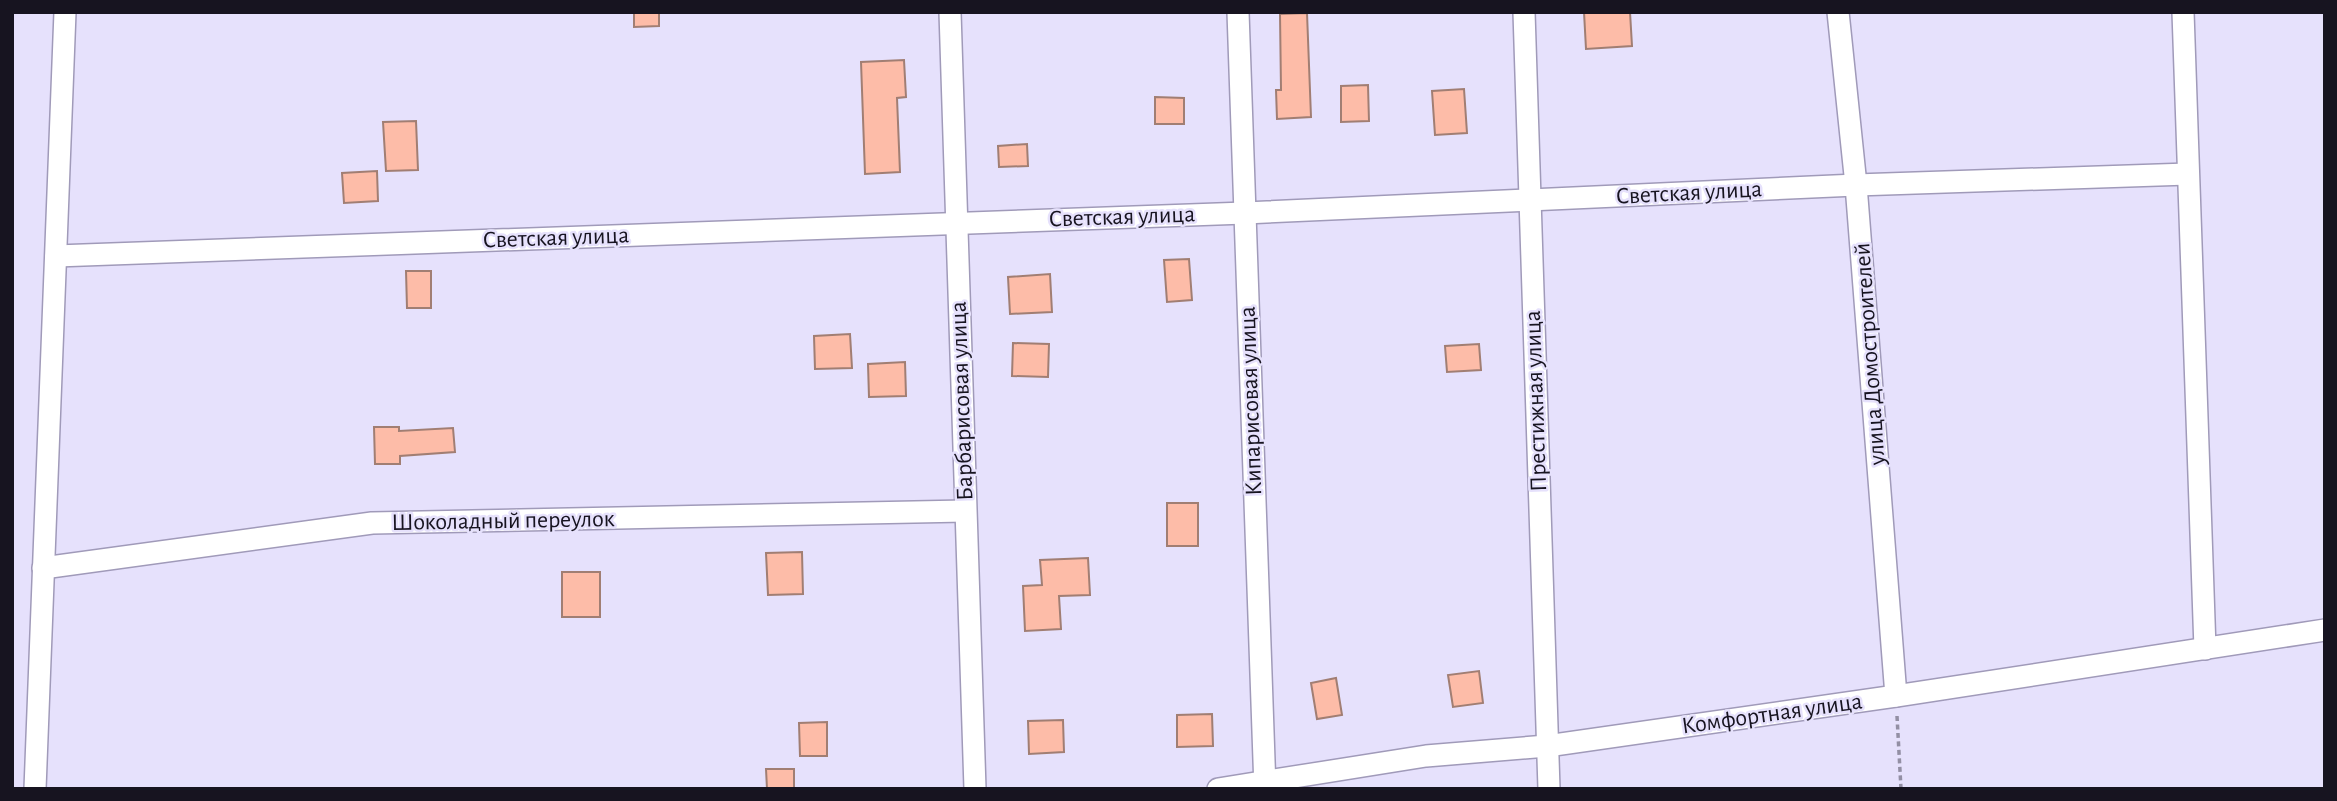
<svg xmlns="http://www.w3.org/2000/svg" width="2337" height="801" viewBox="0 0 2337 801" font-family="'Alegreya Sans',sans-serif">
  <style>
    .building { fill: #fdbca8; stroke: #a17e73; stroke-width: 2 }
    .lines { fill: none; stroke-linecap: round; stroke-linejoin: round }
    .minor-casing { stroke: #a09ab9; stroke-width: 24 }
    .path { stroke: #938fa4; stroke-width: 3.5; stroke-dasharray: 5 3.5; stroke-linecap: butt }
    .minor { stroke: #fff; stroke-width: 21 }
    .labels { text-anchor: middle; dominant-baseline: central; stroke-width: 5; stroke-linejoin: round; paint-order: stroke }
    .street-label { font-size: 24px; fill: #171420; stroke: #e6e1fc }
  </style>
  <rect width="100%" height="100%" fill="#e6e1fc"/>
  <g class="building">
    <polygon points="634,12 659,12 659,26 634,27"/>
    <polygon points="1584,12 1630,12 1632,46 1586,49"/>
    <polygon points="1307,13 1311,117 1277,119 1276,90 1281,90 1280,14"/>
    <polygon points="904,60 906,97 897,98 900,172 865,174 861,62"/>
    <polygon points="1368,85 1369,121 1341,122 1341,86"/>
    <polygon points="1464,89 1467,133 1435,135 1432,91"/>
    <polygon points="1155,97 1184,98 1184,124 1155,124"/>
    <polygon points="416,121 418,170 386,171 383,122"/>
    <polygon points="1027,144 1028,166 999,167 998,146"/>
    <polygon points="377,171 378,201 344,203 342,173"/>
    <polygon points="1189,259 1192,300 1167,302 1164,260"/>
    <polygon points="406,271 431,271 431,308 407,308"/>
    <polygon points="1050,274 1052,312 1010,314 1008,277"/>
    <polygon points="850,334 852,368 815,369 814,336"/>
    <polygon points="1013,343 1049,344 1048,377 1012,376"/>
    <polygon points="1479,344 1481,370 1447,372 1445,346"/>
    <polygon points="905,362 906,396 869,397 868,364"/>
    <polygon points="374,427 399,427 399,431 453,428 455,452 400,456 400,464 375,464"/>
    <rect x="1167" y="503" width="31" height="43"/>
    <polygon points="802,552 803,594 768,595 766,553"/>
    <polygon points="1088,558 1090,595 1059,596 1061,629 1025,631 1023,586 1042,585 1040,560"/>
    <rect x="562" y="572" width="38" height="45"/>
    <polygon points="1479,671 1483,703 1453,707 1448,675"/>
    <polygon points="1336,678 1342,715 1317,719 1311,683"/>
    <polygon points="1212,714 1213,746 1177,747 1177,715"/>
    <polygon points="1063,720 1064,752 1029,754 1028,721"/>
    <polygon points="827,722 827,756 800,756 799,723"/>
    <polygon points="766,769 794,769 794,789 767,789"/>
  </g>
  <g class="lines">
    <g class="minor-casing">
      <g id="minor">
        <polyline points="950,12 975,789"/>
        <polyline points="1238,12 1265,789"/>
        <polyline points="1524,12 1549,789"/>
        <polyline points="1838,12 1856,185 1896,696"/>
        <polyline points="2183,12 2205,649"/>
        <polyline points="56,256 1245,213 1856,185 2188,174"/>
        <polyline points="43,568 372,523 965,511"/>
        <polyline points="35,789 65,12"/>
        <polyline points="1218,789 1426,756 1547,746 1896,696 2325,630"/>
      </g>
    </g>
    <polyline class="path" points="1897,716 1901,789"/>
    <use href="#minor" class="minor"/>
  </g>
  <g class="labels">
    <g class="street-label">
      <text transform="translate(1689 193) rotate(-3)">Светская улица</text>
      <text transform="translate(1122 217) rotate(-2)">Светская улица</text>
      <text transform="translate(556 238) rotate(-2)">Светская улица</text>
      <text transform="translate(1870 354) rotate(-94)">улица Домостроителей</text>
      <text transform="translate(962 401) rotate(-92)">Барбарисовая улица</text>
      <text transform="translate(1251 401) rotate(-92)">Кипарисовая улица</text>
      <text transform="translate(1536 401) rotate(-92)">Престижная улица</text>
      <text transform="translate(503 521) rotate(-1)">Шоколадный переулок</text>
      <text transform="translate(1772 714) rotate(-8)">Комфортная улица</text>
    </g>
  </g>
  <rect width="2337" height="801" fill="none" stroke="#171420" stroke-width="28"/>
</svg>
